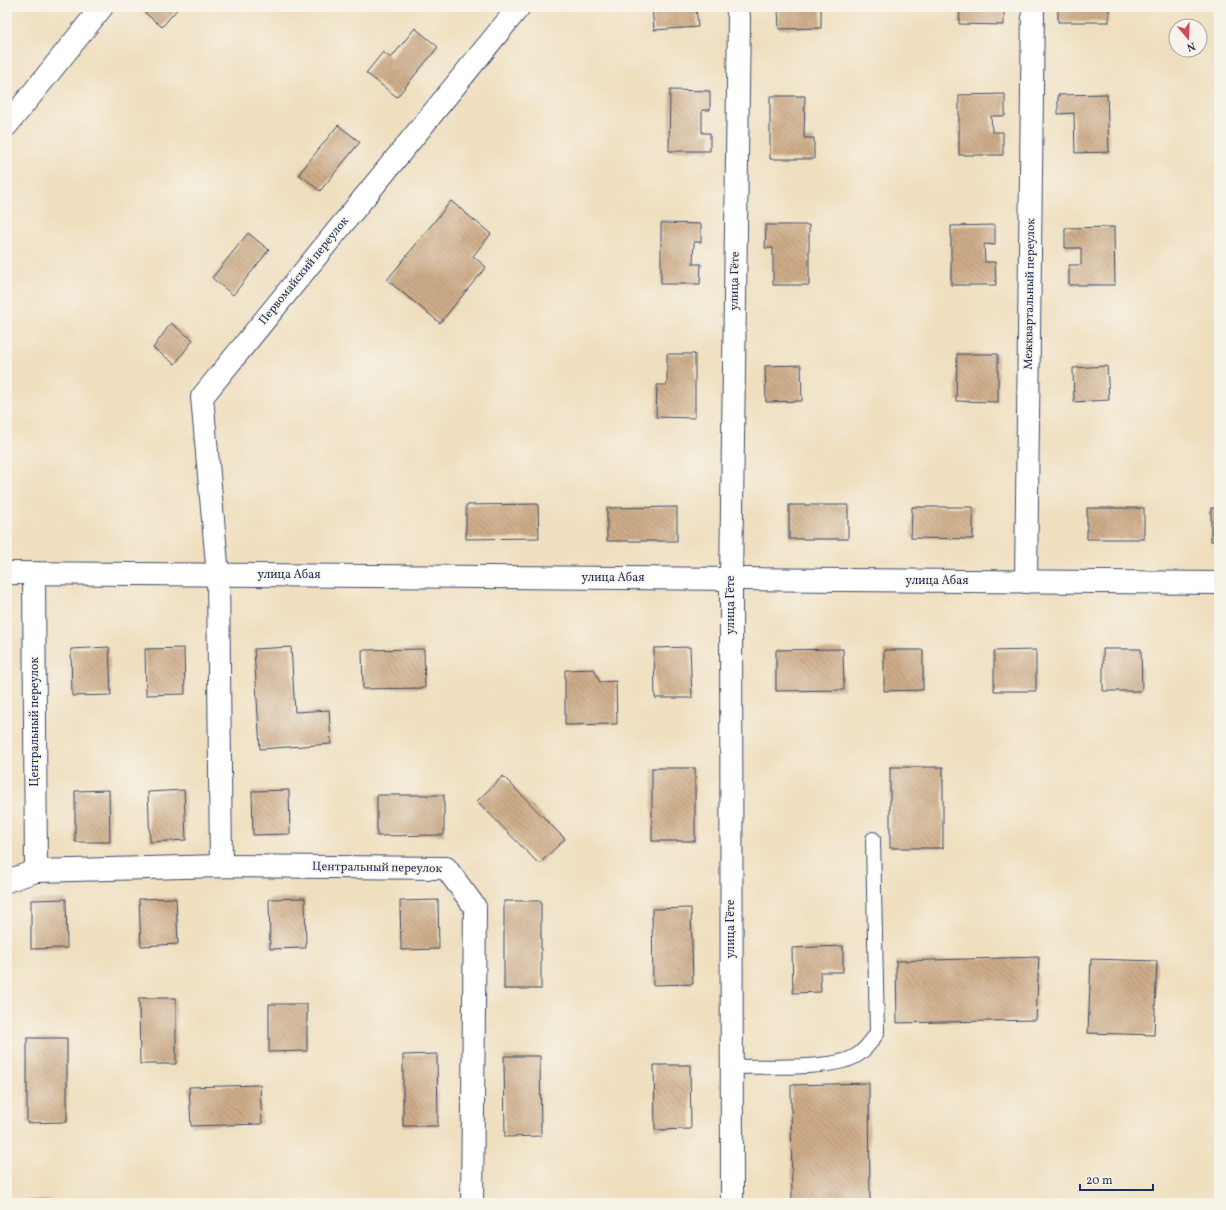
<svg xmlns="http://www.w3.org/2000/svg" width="1226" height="1210" viewBox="0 0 1226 1210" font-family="Vollkorn,serif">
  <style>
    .building { fill: url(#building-back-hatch) }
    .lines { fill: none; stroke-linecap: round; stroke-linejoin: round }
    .service-casing { stroke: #3b496d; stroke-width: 16 }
    .minor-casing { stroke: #3b496d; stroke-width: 24 }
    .service { stroke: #fff; stroke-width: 14 }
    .minor { stroke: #fff; stroke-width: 22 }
    .labels { text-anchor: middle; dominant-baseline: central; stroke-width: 3.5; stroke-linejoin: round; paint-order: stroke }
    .street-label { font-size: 12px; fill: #1b2f5e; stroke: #f7f3e8 }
  </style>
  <defs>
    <pattern id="building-back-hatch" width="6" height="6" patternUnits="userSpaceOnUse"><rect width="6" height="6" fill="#ceac88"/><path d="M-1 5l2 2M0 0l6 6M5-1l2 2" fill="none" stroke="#a68c72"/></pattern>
  </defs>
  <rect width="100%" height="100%" fill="#f7f3e8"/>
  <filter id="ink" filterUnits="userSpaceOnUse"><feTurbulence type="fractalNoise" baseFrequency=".025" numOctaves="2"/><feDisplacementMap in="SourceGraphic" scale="8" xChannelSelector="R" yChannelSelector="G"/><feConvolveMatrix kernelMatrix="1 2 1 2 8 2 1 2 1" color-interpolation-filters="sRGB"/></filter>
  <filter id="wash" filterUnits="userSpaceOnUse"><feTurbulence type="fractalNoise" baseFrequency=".012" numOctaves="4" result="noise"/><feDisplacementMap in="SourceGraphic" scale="16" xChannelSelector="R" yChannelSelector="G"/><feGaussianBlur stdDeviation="0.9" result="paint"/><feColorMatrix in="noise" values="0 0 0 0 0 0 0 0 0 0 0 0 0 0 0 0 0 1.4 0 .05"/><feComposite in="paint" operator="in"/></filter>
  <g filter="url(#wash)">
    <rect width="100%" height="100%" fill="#efdfbf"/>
    <g id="blocks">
      <g class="building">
        <polygon points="138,7 179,7 162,27"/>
        <polygon points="652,7 696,7 698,27 654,30"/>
        <polygon points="778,7 821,7 821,28 779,29"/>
        <polygon points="960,7 1004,7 1004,25 959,24"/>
        <rect x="1058" y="7" width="51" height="15"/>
        <polygon points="415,28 438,47 397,97 366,73 383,52 391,58"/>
        <polygon points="670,90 710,91 710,110 702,110 702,133 710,133 710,151 669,151"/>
        <polygon points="1005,94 1005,116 991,116 992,132 1003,132 1003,155 959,155 959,95"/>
        <polygon points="1107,94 1109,152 1075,153 1074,113 1058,114 1058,95"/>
        <polygon points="770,96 805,96 804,138 814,138 814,159 770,159"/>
        <polygon points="338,125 360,142 320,191 299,174"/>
        <polygon points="451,201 491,234 473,256 486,267 440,323 387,280"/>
        <polygon points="661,223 701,224 701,242 694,242 693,264 701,264 700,284 661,284"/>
        <polygon points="766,225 809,225 809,285 773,285 773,248 765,248"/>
        <polygon points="995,225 995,245 984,244 985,262 995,262 996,285 951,285 951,226"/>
        <polygon points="1114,227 1115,285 1069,285 1069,265 1081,265 1081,248 1065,248 1065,228"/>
        <polygon points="248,233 269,250 233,295 212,278"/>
        <polygon points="171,323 193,340 175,364 153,348"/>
        <polygon points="667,354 695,354 695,418 656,417 657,385 667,385"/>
        <polygon points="957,354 998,354 998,402 956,401"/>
        <polygon points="801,365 802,401 766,402 765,366"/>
        <polygon points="1107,366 1109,400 1074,402 1073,368"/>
        <polygon points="538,504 539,538 466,539 466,505"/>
        <rect x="789" y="505" width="59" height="34"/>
        <polygon points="677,507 677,541 607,541 607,508"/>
        <polygon points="912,507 973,507 973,539 911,538"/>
        <rect x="1087" y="508" width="57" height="31"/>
        <rect x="1211" y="508" width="8" height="33"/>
        <polygon points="109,647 111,695 72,696 71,649"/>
        <polygon points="291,647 295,712 329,710 331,744 260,749 254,649"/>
        <polygon points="690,647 692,698 655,698 654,648"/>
        <polygon points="184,648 185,694 146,695 145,649"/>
        <polygon points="424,649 425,688 363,689 362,650"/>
        <polygon points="843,649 844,690 776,691 776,650"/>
        <polygon points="1103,649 1141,649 1142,691 1103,691"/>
        <polygon points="884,650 923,650 923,690 884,691"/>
        <polygon points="1036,650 1036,691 994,691 994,651"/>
        <polygon points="594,669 600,682 616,681 617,724 565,725 565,670"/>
        <rect x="890" y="767" width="53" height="81"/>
        <rect x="652" y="768" width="43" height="73"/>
        <polygon points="503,776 565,839 539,864 477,801"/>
        <polygon points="109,790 110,842 75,842 75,791"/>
        <polygon points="184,790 186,840 150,842 148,792"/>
        <polygon points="289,790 290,834 253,835 252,791"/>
        <polygon points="377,795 444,795 444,835 377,836"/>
        <polygon points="176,898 178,944 141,946 139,899"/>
        <polygon points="305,898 306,948 270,949 269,899"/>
        <polygon points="66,899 67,948 31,949 31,900"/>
        <polygon points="438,900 439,949 401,950 400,901"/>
        <rect x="504" y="901" width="37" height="88"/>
        <polygon points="691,908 693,984 653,985 652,909"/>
        <polygon points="843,946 843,972 820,972 821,992 793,993 792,948"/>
        <polygon points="1039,957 1036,1020 897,1023 896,961"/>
        <polygon points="1091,959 1157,961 1154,1035 1088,1033"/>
        <polygon points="139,998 176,998 176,1064 140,1064"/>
        <polygon points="269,1004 307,1004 307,1051 269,1052"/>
        <polygon points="27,1038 67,1038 67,1122 27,1123"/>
        <polygon points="437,1054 438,1126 403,1126 403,1055"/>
        <polygon points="504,1056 540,1056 541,1136 505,1137"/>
        <polygon points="654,1065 690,1065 691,1129 655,1130"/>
        <polygon points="869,1083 870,1203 792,1203 791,1085"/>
        <polygon points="260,1085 262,1124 191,1126 189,1087"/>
        <rect x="27" y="1200" width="39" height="3"/>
      </g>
    </g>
  </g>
  <g filter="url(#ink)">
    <use href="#blocks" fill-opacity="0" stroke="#3b496d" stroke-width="1"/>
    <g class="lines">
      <g class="service-casing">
        <path id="service" d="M 732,1067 C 762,1066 829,1070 854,1057 C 864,1052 871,1042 877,1033 L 873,839"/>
      </g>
      <g class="minor-casing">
        <g id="minor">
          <polyline points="7,125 102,7"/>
          <polyline points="7,573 1219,583"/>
          <polyline points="34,574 36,871"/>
          <polyline points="1026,582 1033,7"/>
          <polyline points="221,866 218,575 202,397 519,7"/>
          <polyline points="7,881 36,871 221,866 446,868 475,907 472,1203"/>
          <polyline points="732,1203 731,579 739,17 737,7"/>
        </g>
      </g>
      <use href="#service" class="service"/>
      <use href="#minor" class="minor"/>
    </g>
  </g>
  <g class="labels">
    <g class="street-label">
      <text transform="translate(304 271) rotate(-51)">Первомайский переулок</text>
      <text transform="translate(735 281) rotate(-89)">улица Гёте</text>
      <text transform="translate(1030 294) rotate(-89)">Межквартальный переулок</text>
      <text x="289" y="575">улица Абая</text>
      <text x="613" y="578">улица Абая</text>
      <text x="937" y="581">улица Абая</text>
      <text transform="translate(731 605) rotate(-90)">улица Гёте</text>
      <text transform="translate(35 722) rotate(-90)">Центральный переулок</text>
      <text transform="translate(377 868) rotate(1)">Центральный переулок</text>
      <text transform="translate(731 929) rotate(-90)">улица Гёте</text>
    </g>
  </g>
  <rect width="1226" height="1210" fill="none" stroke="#f7f3e8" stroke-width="24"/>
  <g transform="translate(1188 38) rotate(161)"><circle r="19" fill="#f7f3e8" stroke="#9fa5b1"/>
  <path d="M0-3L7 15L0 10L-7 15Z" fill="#d1495b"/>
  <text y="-6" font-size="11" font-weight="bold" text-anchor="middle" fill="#1b2f5e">N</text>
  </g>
  <path d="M1080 1184v6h73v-6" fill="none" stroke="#1b2f5e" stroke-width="2"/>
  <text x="1086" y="1184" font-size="12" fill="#1b2f5e" stroke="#f7f3e8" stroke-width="3" paint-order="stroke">20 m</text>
</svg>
